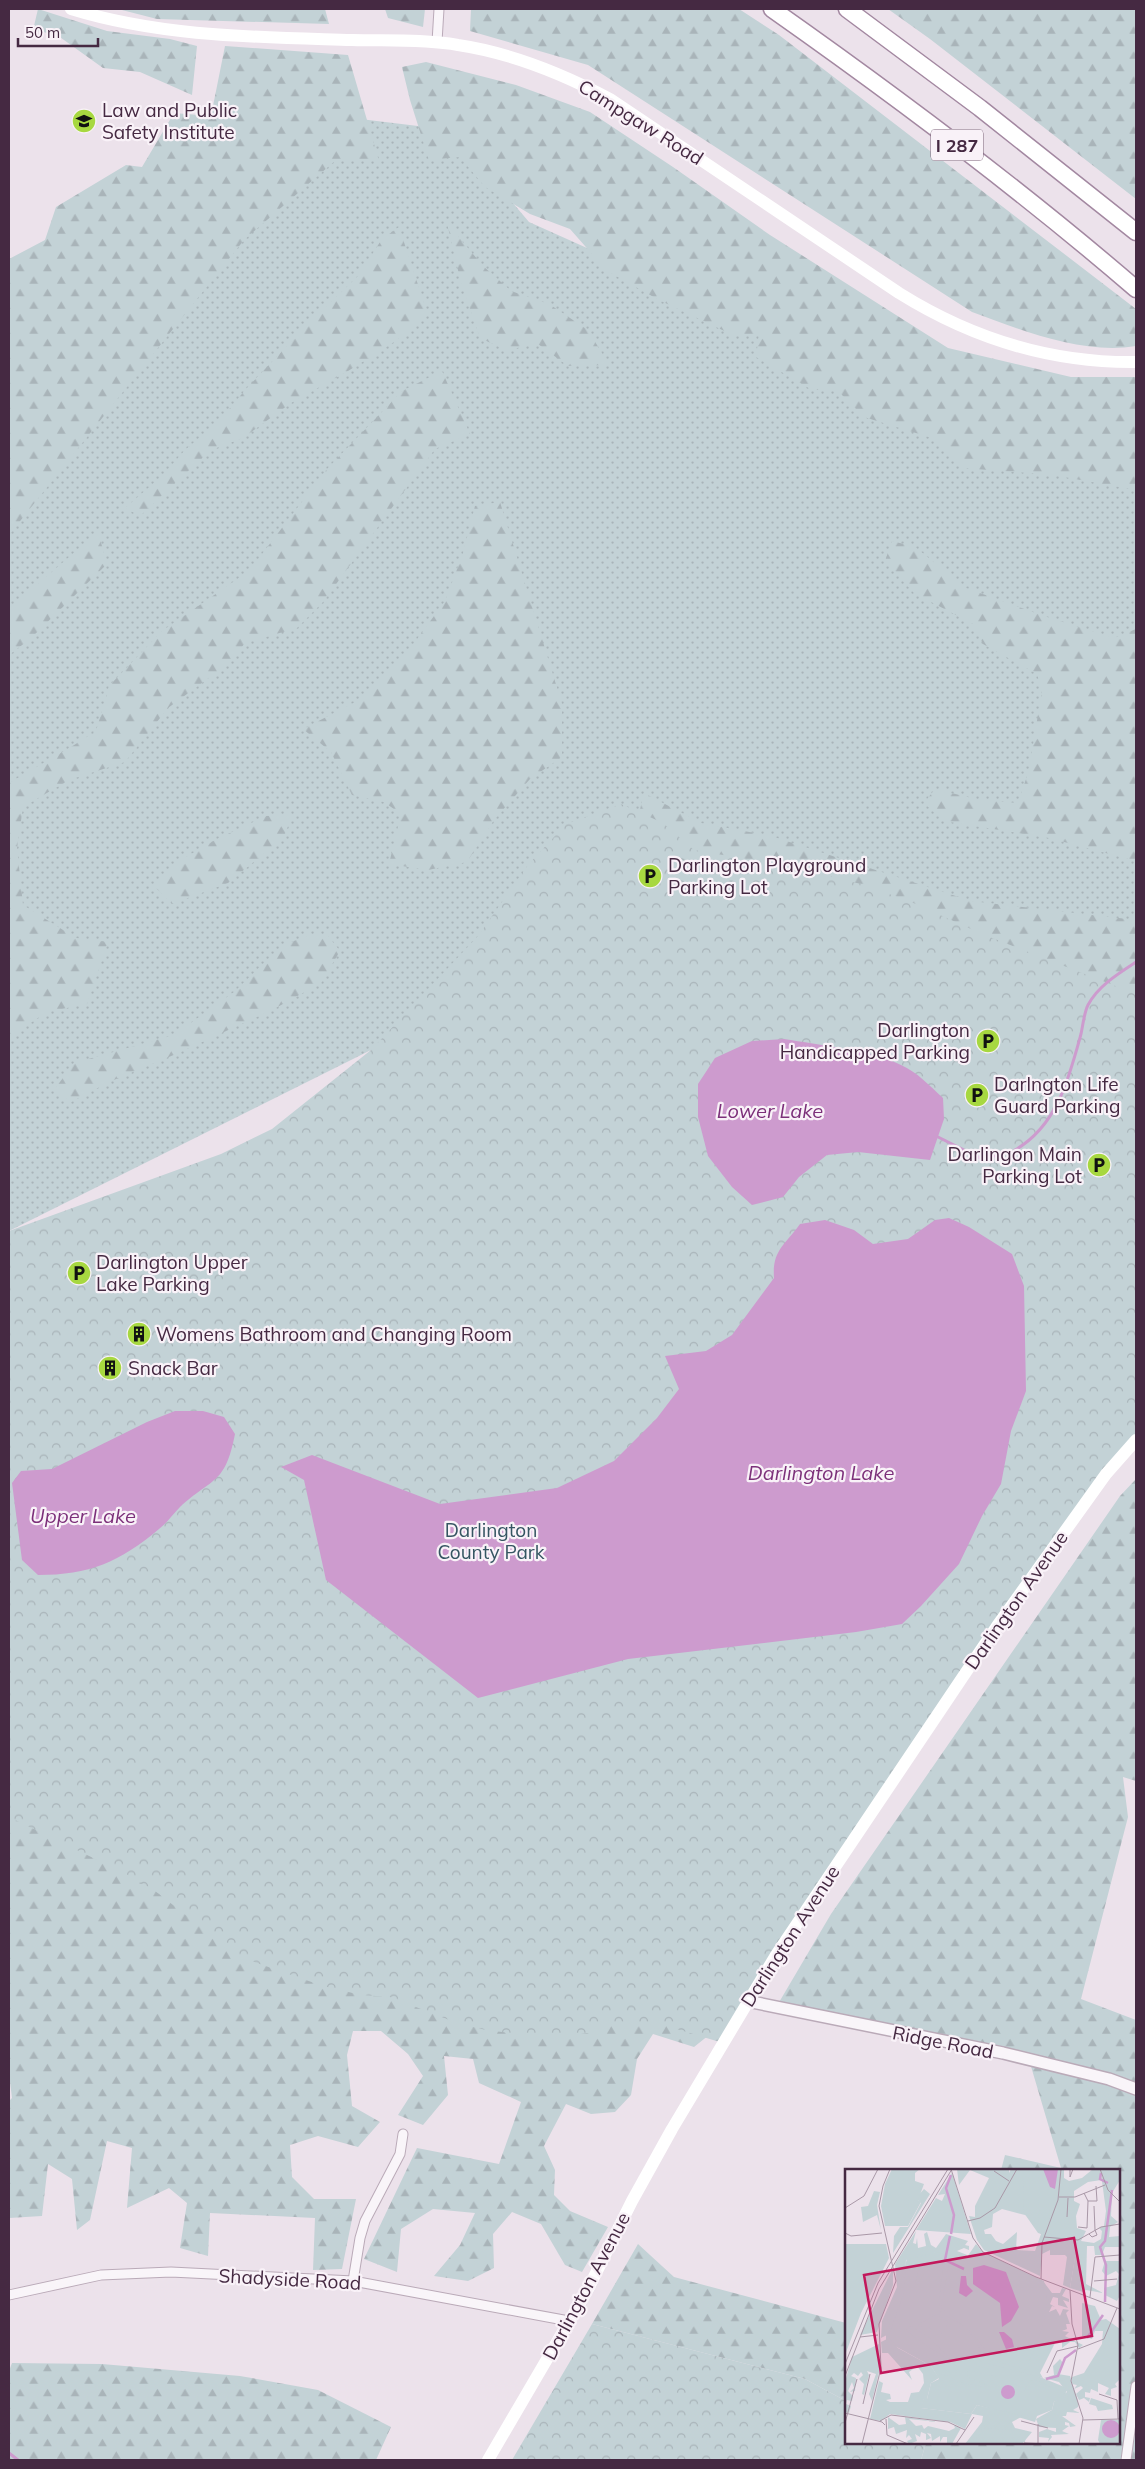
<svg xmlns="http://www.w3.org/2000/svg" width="1145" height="2469" viewBox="0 0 1145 2469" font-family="Mulish,sans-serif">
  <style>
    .grass { fill: url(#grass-dots) }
    .forest { fill: url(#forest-firs) }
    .park { fill: url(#park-crowns) }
    .water { fill: #cd9bce }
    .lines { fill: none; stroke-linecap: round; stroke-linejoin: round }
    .stream { stroke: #cd9bce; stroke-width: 3 }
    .minor-casing { stroke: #baaab8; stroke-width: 11 }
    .tertiary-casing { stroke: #baaab8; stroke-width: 14 }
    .motorway-casing { stroke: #a388a1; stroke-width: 19 }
    .minor { stroke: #f9f5f9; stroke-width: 9 }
    .tertiary { stroke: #f9f5f9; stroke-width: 11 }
    .secondary { stroke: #fff; stroke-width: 12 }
    .motorway { stroke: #fff; stroke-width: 16 }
    .labels { text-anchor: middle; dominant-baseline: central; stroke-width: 4.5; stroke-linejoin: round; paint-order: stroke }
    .shield { fill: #f9f2f8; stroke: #7b6579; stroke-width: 1 }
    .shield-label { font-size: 18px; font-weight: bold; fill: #452942 }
    .poi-label { font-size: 19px; fill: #452942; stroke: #f9f2f8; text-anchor: start }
    .street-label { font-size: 19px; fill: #452942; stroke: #f9f2f8 }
    .park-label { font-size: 19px; fill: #355562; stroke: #f9f2f8 }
    .water-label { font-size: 20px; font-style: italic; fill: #7c307a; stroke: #f9f2f8 }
    .inset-river { fill: none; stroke: #cd9bce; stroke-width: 2.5 }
    .inset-road { fill: none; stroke: #a998a7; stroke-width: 1 }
    .view { fill: #c2185b; fill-opacity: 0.15; stroke: #c2185b; stroke-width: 2.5 }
    .inset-edge { fill: none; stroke: #452942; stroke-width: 2.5 }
  </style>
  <defs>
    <pattern id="grass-dots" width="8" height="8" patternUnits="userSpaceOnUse" patternTransform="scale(1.25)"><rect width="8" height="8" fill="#c3d2d6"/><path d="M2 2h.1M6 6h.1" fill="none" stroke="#a9b4b9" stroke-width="1.8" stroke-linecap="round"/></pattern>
    <pattern id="forest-firs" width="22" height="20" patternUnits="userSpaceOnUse" patternTransform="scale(1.25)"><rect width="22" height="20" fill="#c3d2d6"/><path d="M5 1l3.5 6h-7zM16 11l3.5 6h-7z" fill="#a9b4b9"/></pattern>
    <pattern id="park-crowns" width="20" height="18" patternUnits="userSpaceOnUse" patternTransform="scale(1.25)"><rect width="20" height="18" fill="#c3d2d6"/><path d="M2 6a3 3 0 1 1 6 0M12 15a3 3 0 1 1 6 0" fill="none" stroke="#a9b4b9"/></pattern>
  </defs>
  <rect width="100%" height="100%" fill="#ece2eb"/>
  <polygon class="grass" points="352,118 451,130 529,222 770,330 1136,466 1136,994 371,1050 9,1231 9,527 124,355"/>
  <g class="forest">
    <polygon points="38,9 107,31 170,39 197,46 192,95 140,72 103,68 57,35 33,30"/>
    <polygon points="118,9 325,9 329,24 157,19"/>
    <polygon points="385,9 425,9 423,27 388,18"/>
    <path d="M 471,9 L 739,9 L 779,35 L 1136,309 L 1136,346 C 1083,355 1021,330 972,312 L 588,65 L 470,31 Z"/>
    <polygon points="888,9 1136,9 1136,199 930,39"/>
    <polygon points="225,46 348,55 379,161 336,160 244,240 9,535 9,259 45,240 56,207 126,165 142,167 174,113 211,116"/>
    <polygon points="426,62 516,85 590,112 673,167 770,235 948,348 1071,377 1136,377 1136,490 1053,475 963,468 932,438 864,417 836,389 812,390 756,357 759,334 735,336 659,300 607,271 570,229 530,214 485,187 460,157 429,160 410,100 402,67"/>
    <polygon points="447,223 483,266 511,291 549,304 588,330 609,365 568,366 538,344 506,350 480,338 461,283"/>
    <polygon points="399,227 428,315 394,342 348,371 291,403 243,438 211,450 140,516 125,508 162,476 185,450 220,420 246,389 306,326 358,276 382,239"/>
    <polygon points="442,371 470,434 435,449 323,602 297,628 245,643 229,663 168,708 125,762 69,780 23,807 17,848 23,905 76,938 108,942 87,1004 47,1012 9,1037 9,783 71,747 96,731 109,686 162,631 249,571 327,469 402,391"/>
    <polygon points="500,502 562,704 562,757 530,779 494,820 467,862 428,870 389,864 401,814 384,802 352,795 331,752 303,729 365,697 412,646 445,601 463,553 475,506"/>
    <polygon points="98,532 107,564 30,639 9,655 9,613 39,583"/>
    <polygon points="892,541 915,547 966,588 1044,616 1114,638 1136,629 1136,861 1049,838 944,821 924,803 935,789 980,800 1018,803 1029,770 1042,690 1037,674 983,644 973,624 914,593 885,561"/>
    <polygon points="644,793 701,823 771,836 971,901 1136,920 1136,1095 637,822"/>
    <polygon points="292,815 284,837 228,883 172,904 155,887 179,861 217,839 266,816"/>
    <polygon points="307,936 328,936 340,951 321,983 272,1010 176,1054 109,1082 71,1102 54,1090 74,1063 174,1035 234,992 283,945"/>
    <polygon points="1136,1479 1136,1781 1123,1777 1128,1817 1081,1999 1136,2020 1136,2460 921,2460 926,2443 1119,2443 1119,2170 1001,2170 1005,2155 1061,2168 1030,2063 778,2004 831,1914 1120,1496"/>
    <polygon points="9,1798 719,2027 694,2047 653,2034 637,2059 631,2095 615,2112 591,2114 566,2104 544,2146 555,2170 554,2195 570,2211 608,2227 582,2272 565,2265 541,2224 512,2212 493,2234 494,2268 468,2281 434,2276 460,2245 475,2213 433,2209 401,2229 397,2272 364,2259 417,2148 499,2164 521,2102 479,2083 473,2059 444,2056 448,2095 423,2125 398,2115 423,2076 408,2054 381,2031 353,2031 347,2055 352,2106 380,2122 358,2147 318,2136 290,2145 292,2177 314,2199 356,2199 342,2269 313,2270 315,2218 210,2213 208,2256 180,2248 187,2203 169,2188 127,2208 132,2148 107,2141 90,2220 77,2230 72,2179 48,2164 42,2216 9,2218 9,2101 12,2098 9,2074"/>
    <polygon points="638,2244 674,2277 846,2323 846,2401 805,2379 592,2324"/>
    <polygon points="12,2363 102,2364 240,2376 318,2390 391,2427 376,2460 9,2460 9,2371"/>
  </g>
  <g class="park">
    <polygon points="621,804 663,823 694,850 787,866 865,885 916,904 982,934 1136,994 1136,1440 1106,1474 723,2043 660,2024 614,2024 589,2033 548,2038 486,2030 457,2023 390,1997 361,1995 323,1986 240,1957 155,1891 126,1874 9,1817 9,1231 221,1154 272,1129 371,1050 478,936 528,865 566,824"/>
    <polygon points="592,2324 805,2379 846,2401 846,2443 926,2443 921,2460 512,2460"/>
  </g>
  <g class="water">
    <path d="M 784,1039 C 819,1045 870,1050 901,1065 C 917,1072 930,1086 943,1098 L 944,1119 L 930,1160 L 858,1152 L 827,1155 L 799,1177 L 783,1197 L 752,1205 L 732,1187 L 708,1156 L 698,1117 L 698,1084 L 715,1058 L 752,1041 Z"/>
    <path d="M 949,1218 L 969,1227 L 1012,1254 L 1024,1286 L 1026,1391 L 1011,1431 L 1001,1484 L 982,1516 L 959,1564 L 921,1606 L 902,1624 L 856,1632 L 628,1659 L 478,1698 L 326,1580 L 304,1480 L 281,1467 L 312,1455 L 440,1504 L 557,1488 L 614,1461 L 657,1418 L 679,1389 L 665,1356 L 706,1351 L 732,1335 L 774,1278 C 772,1250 785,1245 800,1224 L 825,1220 L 854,1230 L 873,1244 L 908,1239 L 935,1220 Z"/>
    <path d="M 175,1411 L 203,1411 L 224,1417 L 235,1434 C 225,1485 213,1477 180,1507 C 173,1514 167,1523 159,1529 C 120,1562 89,1575 38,1575 L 22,1560 L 12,1483 L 21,1471 L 52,1469 L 147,1422 Z"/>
  </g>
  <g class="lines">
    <g class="stream">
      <polyline points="938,1137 982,1159 1002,1154"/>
      <path d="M 1015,1150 C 1057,1126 1069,1078 1081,1034 C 1083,1025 1084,1013 1088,1005 C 1098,986 1119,973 1136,962"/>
      <polyline points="9,2453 18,2460"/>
    </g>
    <g class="minor-casing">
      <g id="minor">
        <polyline points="437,42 439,9"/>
        <polyline points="353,2281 360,2238 365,2221 400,2154 403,2134"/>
        <polyline points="9,2295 101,2275 171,2272 353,2281 569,2321"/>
        <polyline points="1126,2460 1136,2386"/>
      </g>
    </g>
    <g class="tertiary-casing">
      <polyline id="tertiary" points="747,2001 1003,2053 1109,2079 1136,2089"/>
    </g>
    <g class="motorway-casing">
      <g id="motorway">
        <path d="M 772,9 C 897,97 1020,189 1136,289"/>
        <polyline points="847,9 980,108 1136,232"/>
      </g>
    </g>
    <use href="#minor" class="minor"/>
    <use href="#tertiary" class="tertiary"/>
    <g class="secondary">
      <path d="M 71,9 C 162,37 257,37 352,40 C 387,41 423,39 458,45 C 512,53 563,74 610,99 L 899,293 C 971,338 1051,363 1136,362"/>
      <polyline points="488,2460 588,2289 632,2201 672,2129 776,1955 997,1626 1106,1474 1136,1440"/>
    </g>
    <use href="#motorway" class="motorway"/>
  </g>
  <defs>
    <g id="school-disc" transform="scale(1.25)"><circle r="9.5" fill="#a7d840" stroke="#f9f2f8"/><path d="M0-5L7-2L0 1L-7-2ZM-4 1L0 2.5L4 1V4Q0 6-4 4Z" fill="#111"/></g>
    <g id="parking-disc" transform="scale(1.25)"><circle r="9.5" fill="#a7d840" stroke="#f9f2f8"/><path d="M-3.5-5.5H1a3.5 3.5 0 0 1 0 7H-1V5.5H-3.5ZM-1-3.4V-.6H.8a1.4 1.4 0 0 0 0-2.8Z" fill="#111"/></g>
    <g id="building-disc" transform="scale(1.25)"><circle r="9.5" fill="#a7d840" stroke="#f9f2f8"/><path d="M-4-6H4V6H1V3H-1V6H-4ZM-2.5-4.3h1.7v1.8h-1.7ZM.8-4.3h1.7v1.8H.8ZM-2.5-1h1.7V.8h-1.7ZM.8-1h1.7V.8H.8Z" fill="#111"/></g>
  </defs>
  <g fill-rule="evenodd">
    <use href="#school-disc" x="84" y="121"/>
    <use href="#parking-disc" x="650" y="876"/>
    <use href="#parking-disc" x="988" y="1041"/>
    <use href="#parking-disc" x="977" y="1095"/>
    <use href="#parking-disc" x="1099" y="1165"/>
    <use href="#parking-disc" x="79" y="1273"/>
    <use href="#building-disc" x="139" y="1334"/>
    <use href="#building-disc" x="110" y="1368"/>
  </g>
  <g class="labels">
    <rect class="shield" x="931" y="129.5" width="52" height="31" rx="4"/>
    <g class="shield-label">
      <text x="957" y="145">I 287</text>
    </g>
    <g class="poi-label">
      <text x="102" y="110">Law and Public<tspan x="102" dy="22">Safety Institute</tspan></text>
      <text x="668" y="865">Darlington Playground<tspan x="668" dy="22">Parking Lot</tspan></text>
      <text x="970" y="1030" text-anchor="end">Darlington<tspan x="970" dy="22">Handicapped Parking</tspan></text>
      <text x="994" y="1084">Darlngton Life<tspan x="994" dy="22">Guard Parking</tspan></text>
      <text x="1082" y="1154" text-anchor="end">Darlingon Main<tspan x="1082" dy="22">Parking Lot</tspan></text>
      <text x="96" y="1262">Darlington Upper<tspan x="96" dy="22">Lake Parking</tspan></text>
      <text x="156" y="1334">Womens Bathroom and Changing Room</text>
      <text x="128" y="1368">Snack Bar</text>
    </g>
    <g class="street-label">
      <text transform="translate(641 122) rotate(32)">Campgaw Road</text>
      <text transform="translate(1016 1600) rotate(-55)">Darlington Avenue</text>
      <text transform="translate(790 1936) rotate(-57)">Darlington Avenue</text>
      <text transform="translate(943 2042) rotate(11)">Ridge Road</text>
      <text transform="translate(290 2279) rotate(3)">Shadyside Road</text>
      <text transform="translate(586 2286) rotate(-62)">Darlington Avenue</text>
    </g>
    <g class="park-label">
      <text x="491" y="1530">Darlington<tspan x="491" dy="22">County Park</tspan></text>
    </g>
    <g class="water-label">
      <text x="770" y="1110">Lower Lake</text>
      <text x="821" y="1472">Darlington Lake</text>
      <text x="83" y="1515">Upper Lake</text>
    </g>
  </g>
  <g transform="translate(845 2169)">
    <rect width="275" height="275" fill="#ece2eb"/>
    <path d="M 99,81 L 109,149 L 195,208 L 222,219 L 220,227 L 209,233 L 207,241 L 192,247 L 190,253 L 132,236 L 126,245 L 75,239 L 79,229 L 82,230 L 86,214 L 94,210 L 86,197 L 41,172 L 41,163 L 47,155 L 62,89 Z" fill="#c3d2d6"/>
    <path d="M 112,0 L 164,0 L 164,4 L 166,0 L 219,0 L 219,9 L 224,12 L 237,9 L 248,0 L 275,1 L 275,11 L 267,24 L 266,47 L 273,53 L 265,58 L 264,68 L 275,67 L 275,78 L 260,78 L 257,86 L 250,86 L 249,77 L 242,77 L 241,115 L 258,124 L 241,121 L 238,123 L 239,89 L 230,89 L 225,119 L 218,116 L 222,88 L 220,86 L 205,86 L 205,81 L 197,85 L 195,107 L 139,81 L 132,71 L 124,47 L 130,48 L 130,37 L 144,9 L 125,1 L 114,16 ZM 256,5 L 261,42 L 259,57 L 254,59 L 257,62 L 256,70 L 249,74 L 236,72 L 241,62 L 232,59 L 231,47 L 235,35 L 229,32 L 229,22 L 243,13 L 256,11 ZM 157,40 L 184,47 L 196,65 L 190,82 L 171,81 L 172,63 L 158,75 L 151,72 L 146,65 L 140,65 L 139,61 L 147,58 L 148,45 ZM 107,4 L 126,65 L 71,61 L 91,29 L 97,32 L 100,25 L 93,26 ZM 79,20 L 85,25 L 48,84 L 49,67 L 55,58 L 63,58 L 76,34 L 71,29 ZM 29,22 L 35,23 L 32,36 L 36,61 L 32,46 L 18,53 L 16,38 L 23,37 ZM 71,62 L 68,74 L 71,75 L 72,69 L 73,79 L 81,77 L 79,65 L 82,63 L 86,76 L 91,79 L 101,65 L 123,72 L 120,76 L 124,77 L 124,81 L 119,79 L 112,82 L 122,86 L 97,137 L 94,137 L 99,85 L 92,83 L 61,91 L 59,124 L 44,165 L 36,169 L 37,152 L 52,118 L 50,95 ZM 0,75 L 41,75 L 44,89 L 16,144 L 0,186 ZM 91,91 L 91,113 L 89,105 L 79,105 L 69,120 L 74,99 L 64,94 ZM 260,92 L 275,92 L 275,126 L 272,132 L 260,126 L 259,119 L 271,116 L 274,105 L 271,102 L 261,107 L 257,102 ZM 48,99 L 48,116 L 32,163 L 15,166 ZM 198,112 L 207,124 L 215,124 L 217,119 L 221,120 L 217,127 L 224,130 L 224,133 L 218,131 L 223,139 L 213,136 L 213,129 L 208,128 L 205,135 L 210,138 L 207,137 L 204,143 L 211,140 L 215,147 L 218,140 L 224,141 L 221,144 L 225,155 L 221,155 L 222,160 L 217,162 L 224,163 L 220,167 L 238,176 L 234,179 L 230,173 L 225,173 L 217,179 L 217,173 L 211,172 L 195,204 L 198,209 L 137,193 L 134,190 L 138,185 L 122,159 L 95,143 ZM 237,134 L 250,137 L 256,151 L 261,150 L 275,160 L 275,210 L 270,215 L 272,218 L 266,220 L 266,227 L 260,225 L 264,219 L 253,214 L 253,223 L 246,220 L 245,224 L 240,223 L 240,228 L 245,229 L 244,233 L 239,229 L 234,231 L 231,225 L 238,219 L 236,217 L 229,220 L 232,216 L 227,215 L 227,208 L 239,204 L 257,175 L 258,162 L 250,162 L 247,170 L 237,167 ZM 92,145 L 104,154 L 94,167 L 85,159 L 72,156 ZM 66,157 L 85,169 L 105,190 L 113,188 L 115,180 L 121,181 L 133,197 L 144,200 L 152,208 L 123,201 L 122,208 L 142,216 L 140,218 L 112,213 L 105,207 L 94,205 L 95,200 L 80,187 L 106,204 L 111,204 L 113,198 L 64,164 L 61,161 ZM 44,169 L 53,179 L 86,197 L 94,209 L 86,214 L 82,230 L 79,230 L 76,239 L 126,245 L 132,236 L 178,247 L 167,253 L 170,259 L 187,263 L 177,275 L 120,275 L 137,253 L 138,247 L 127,245 L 120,260 L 105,253 L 45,245 L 36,252 L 25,250 L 34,212 L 38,214 L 36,223 L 45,225 L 46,230 L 41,231 L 45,233 L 63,233 L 66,224 L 74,223 L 79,214 L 78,205 L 72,197 L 64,203 L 67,211 L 43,184 L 37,184 L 36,173 ZM 34,175 L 35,199 L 27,232 L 24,225 L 31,205 L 22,202 L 24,206 L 19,226 L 17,225 L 19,215 L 14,210 L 18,206 L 16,203 L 13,207 L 9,204 L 6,207 L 11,209 L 10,222 L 5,223 L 9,219 L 7,213 L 3,222 L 8,227 L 7,232 L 2,231 L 1,235 L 6,237 L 4,244 L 0,243 L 0,213 L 7,188 ZM 215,190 L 218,194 L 213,205 L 225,207 L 233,232 L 233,238 L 228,241 L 235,244 L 222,243 L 221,247 L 217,247 L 231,257 L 225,258 L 224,254 L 220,253 L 220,256 L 224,257 L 217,262 L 224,265 L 206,266 L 207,268 L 203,273 L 204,269 L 194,268 L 194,263 L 202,260 L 211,263 L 211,259 L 194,258 L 191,250 L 207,241 L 209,233 L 222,223 L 214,213 L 199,209 L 209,206 L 208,197 ZM 185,211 L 192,212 L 205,217 L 192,219 L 183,227 L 179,223 ZM 246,229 L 267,236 L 268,240 L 253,242 L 251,237 L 244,235 ZM 43,248 L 54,256 L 61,255 L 60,248 L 94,253 L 64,250 L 71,257 L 77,256 L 79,260 L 83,257 L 104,262 L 110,259 L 109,256 L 116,259 L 107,275 L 102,274 L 102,268 L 98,268 L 95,273 L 95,267 L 87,272 L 86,265 L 82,264 L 86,269 L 81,271 L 81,265 L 76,263 L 75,268 L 70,265 L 72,272 L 64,275 L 62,272 L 67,270 L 64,266 L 61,269 L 62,261 L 51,265 L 49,258 L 43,260 Z" fill="#c3d2d6" fill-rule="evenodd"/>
    <path d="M 47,0 L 75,0 L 70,4 L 70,12 L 79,15 L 73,31 L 76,33 L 63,57 L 40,57 L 36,37 L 40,15 Z" fill="#c3d2d6"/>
    <path d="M 174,0 L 215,0 L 212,30 L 199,66 L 193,64 L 179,44 L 178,11 L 170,7 ZM 131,75 L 138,83 L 199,112 L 202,132 L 199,154 L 181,201 L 147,191 L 128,164 L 96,139 L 106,84 L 122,88 ZM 230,88 L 240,89 L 238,123 L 225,119 ZM 256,251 L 275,251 L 275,275 L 255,275 L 253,271 ZM 138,259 L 181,262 L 180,273 L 128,275 Z" fill="#c3d2d6"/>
    <path d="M 198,0 L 213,0 L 210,20 L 205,18 ZM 139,96 L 161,103 L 174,138 L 166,152 L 157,158 L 155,134 L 128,115 L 128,99 ZM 116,107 L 121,107 L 122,116 L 128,122 L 121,128 L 114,124 ZM 154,163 L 159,163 L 167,170 L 169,178 L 161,180 ZM156 223a7 7 0 1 1 14 0a7 7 0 1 1-14 0ZM257 260a9 9 0 1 1 18 0a9 9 0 1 1-18 0Z" fill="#cd9bce"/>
    <path class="inset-river" d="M 256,4 L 255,10 L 263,14M 106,65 L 109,46 L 101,19 L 106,6M 105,67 L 100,91 L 119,100M 260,133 L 261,96 L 255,78 L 260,72 L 267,21M 242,169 L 258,146M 201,210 L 213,207 L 220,189 L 231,181"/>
    <path class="inset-road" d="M 106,0 L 128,69 L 138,83 L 191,108 L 275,140M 225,0 L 225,8 L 228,0M 255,0 L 263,21 L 275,33M 149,2 L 164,12M 214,28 L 230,28 L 260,16M 243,32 L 252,32 L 251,17M 249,37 L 250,61M 0,39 L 19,27 L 33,0M 222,48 L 223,29M 123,52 L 135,49 L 150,39 L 172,0M 233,58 L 242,59 L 243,32 L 239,24M 0,64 L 6,67 L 37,64M 244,65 L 247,68 L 252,66 L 250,61M 199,68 L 233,71 L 256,58 L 275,55M 196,110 L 197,74 L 213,31 L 216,0M 249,112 L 272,110M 225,121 L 227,155 L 233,176 L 226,212 L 238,249 L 234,275M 245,128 L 250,88 L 275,86M 15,168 L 33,166M 233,180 L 259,170 L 272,139M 0,195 L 33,114 L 103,0M 202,204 L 212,182 L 233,177M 0,207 L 34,120 L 107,0M 254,225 L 272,231 L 273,250M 18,235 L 25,205M 0,244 L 37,253 L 40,256M 41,250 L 42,266 L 63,275M 238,251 L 275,250M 35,252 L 46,246 L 103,253 L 120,261M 176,252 L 203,259M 0,254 L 12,210M 179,274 L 202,275M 193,274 L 193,255M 17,275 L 36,199 L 34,155 L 51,112 L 34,37 L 38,17 L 45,0M 67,275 L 96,275M 111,275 L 129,248"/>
    <path class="view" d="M 229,69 L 247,167 L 36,204 L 19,106 Z"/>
    <rect width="275" height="275" class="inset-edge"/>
  </g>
  <rect width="1145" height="2469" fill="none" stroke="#452942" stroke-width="20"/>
  <path d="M18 38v8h80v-8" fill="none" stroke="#452942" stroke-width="2.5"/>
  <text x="25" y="38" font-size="15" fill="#452942" stroke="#f9f2f8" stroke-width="4" paint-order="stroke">50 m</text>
</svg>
